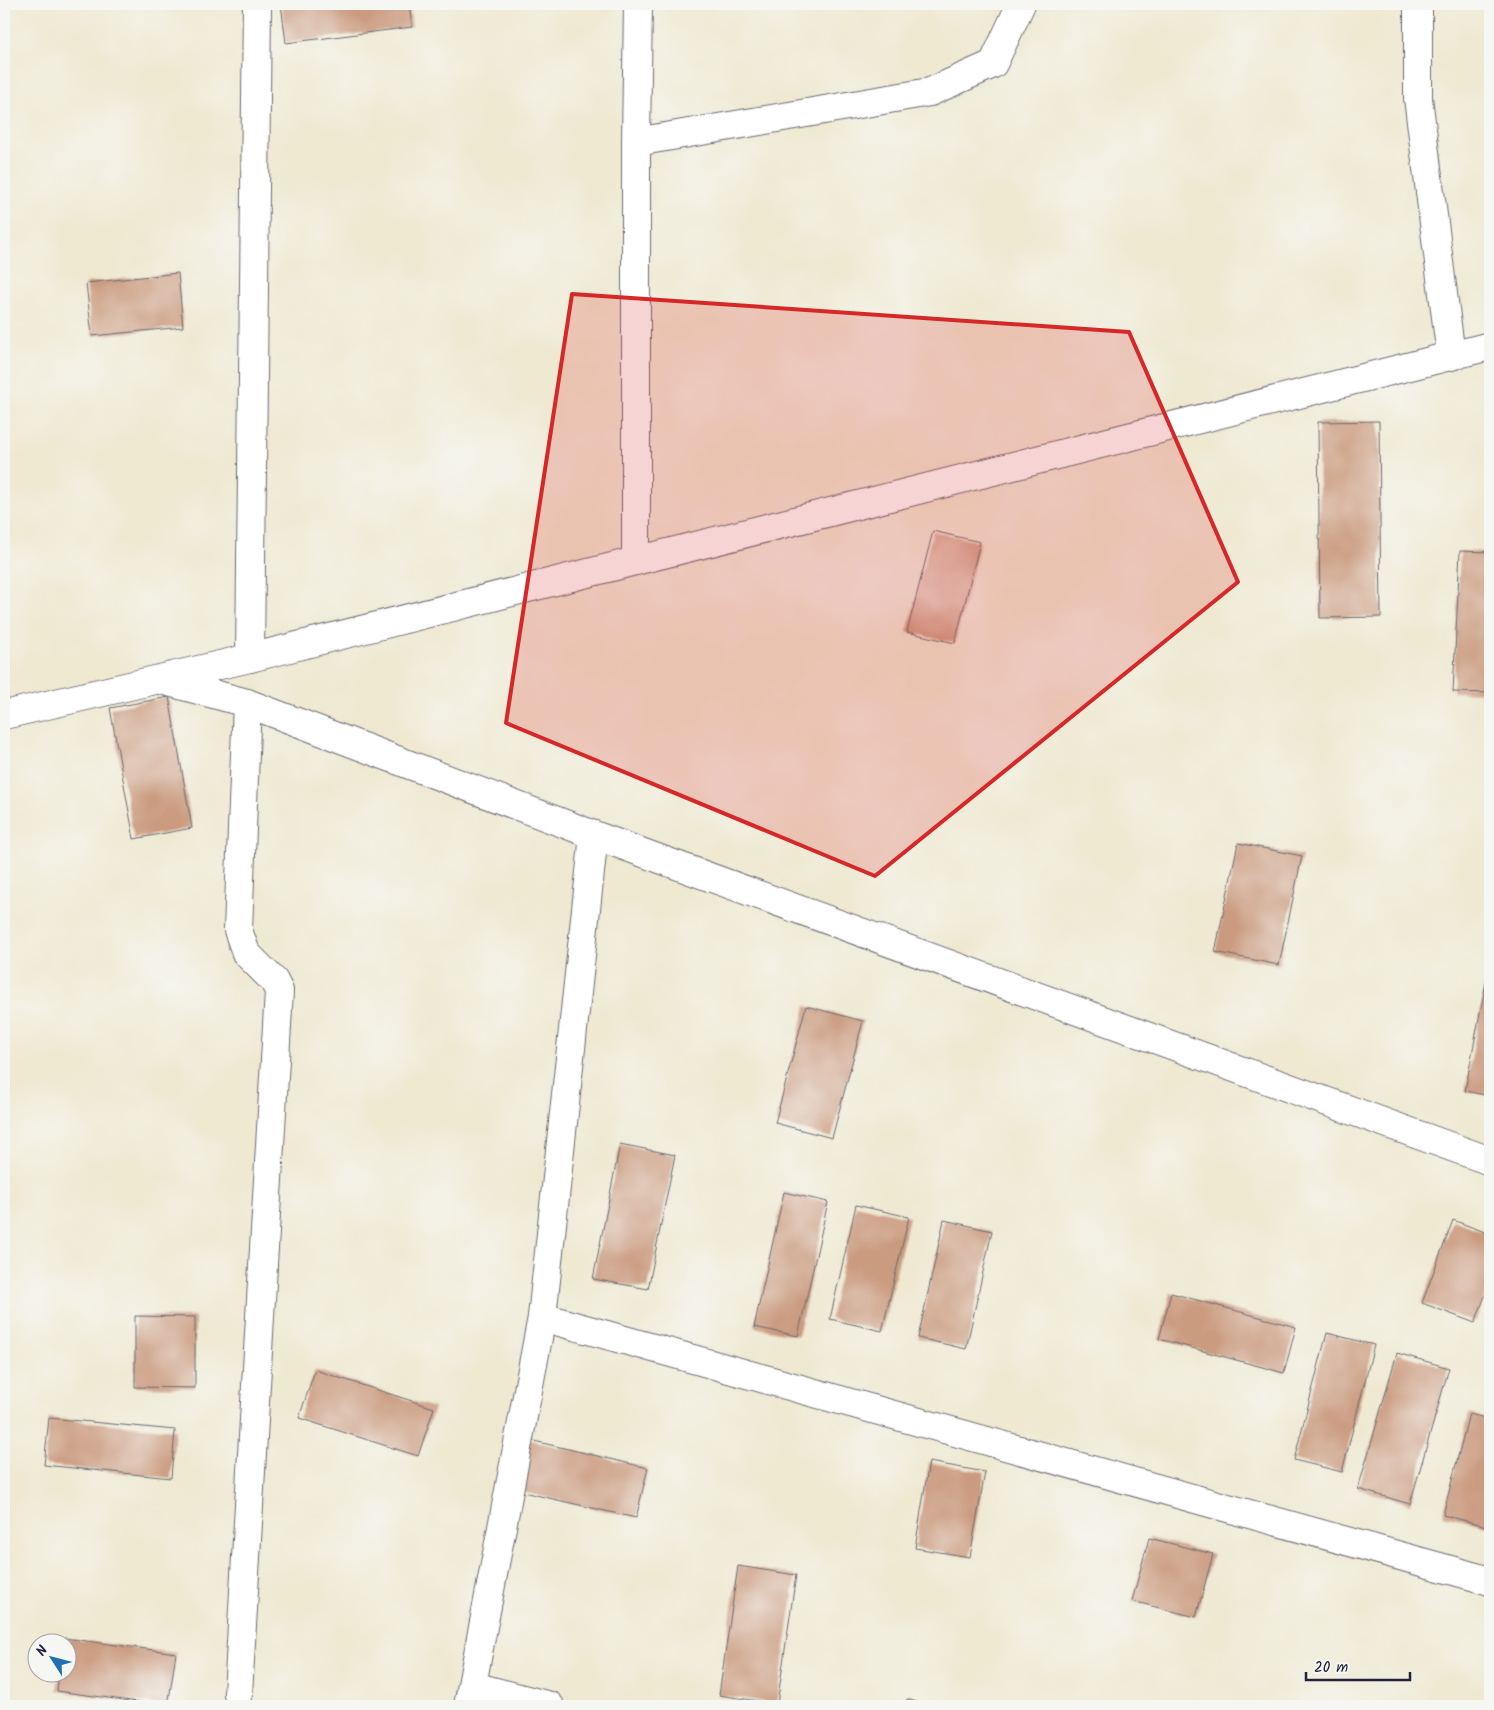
<svg xmlns="http://www.w3.org/2000/svg" width="1494" height="1710" viewBox="0 0 1494 1710" font-family="Kalam,sans-serif">
  <style>
    .building { fill: #cb9b80 }
    .lines { fill: none; stroke-linecap: round; stroke-linejoin: round }
    .minor-casing { stroke: #6a6870; stroke-width: 30 }
    .minor { stroke: #fff; stroke-width: 28 }
    .marked { fill: #d62828; fill-opacity: 0.2; stroke: #d62828; stroke-width: 4; stroke-linejoin: round }
  </style>
  <rect width="100%" height="100%" fill="#f6f6f2"/>
  <filter id="ink" filterUnits="userSpaceOnUse"><feTurbulence type="fractalNoise" baseFrequency=".02" numOctaves="2"/><feDisplacementMap in="SourceGraphic" scale="10" xChannelSelector="R" yChannelSelector="G"/><feConvolveMatrix kernelMatrix="1 2 1 2 8 2 1 2 1" color-interpolation-filters="sRGB"/></filter>
  <filter id="wash" filterUnits="userSpaceOnUse"><feTurbulence type="fractalNoise" baseFrequency=".0096" numOctaves="4" result="noise"/><feDisplacementMap in="SourceGraphic" scale="20" xChannelSelector="R" yChannelSelector="G"/><feGaussianBlur stdDeviation="1.12" result="paint"/><feColorMatrix in="noise" values="0 0 0 0 0 0 0 0 0 0 0 0 0 0 0 0 0 1.4 0 .05"/><feComposite in="paint" operator="in"/></filter>
  <g filter="url(#wash)">
    <rect width="100%" height="100%" fill="#efe9d2"/>
    <g id="blocks">
      <g class="building">
        <polygon points="281,4 409,4 412,27 286,43"/>
        <polygon points="178,273 183,327 92,336 86,283"/>
        <polygon points="1379,421 1381,617 1320,618 1318,422"/>
        <polygon points="933,531 980,542 955,643 907,632"/>
        <polygon points="1460,551 1490,552 1490,693 1453,692"/>
        <polygon points="169,697 192,828 134,839 110,708"/>
        <polygon points="1238,843 1302,856 1279,965 1215,952"/>
        <polygon points="1489,966 1490,966 1490,1096 1465,1091"/>
        <polygon points="806,1006 863,1021 832,1138 775,1123"/>
        <polygon points="620,1144 675,1155 648,1289 593,1279"/>
        <polygon points="784,1192 828,1202 798,1336 754,1327"/>
        <polygon points="856,1205 909,1217 882,1331 830,1319"/>
        <polygon points="944,1220 992,1231 966,1349 918,1338"/>
        <polygon points="1453,1220 1490,1234 1490,1282 1475,1323 1422,1303"/>
        <polygon points="1171,1293 1296,1327 1284,1373 1159,1339"/>
        <polygon points="135,1316 195,1317 195,1388 135,1387"/>
        <polygon points="1327,1333 1374,1345 1342,1472 1294,1460"/>
        <polygon points="1397,1353 1449,1368 1410,1504 1358,1489"/>
        <polygon points="315,1370 434,1408 418,1456 299,1418"/>
        <polygon points="1469,1414 1490,1419 1490,1527 1443,1515"/>
        <polygon points="49,1418 175,1430 171,1478 44,1465"/>
        <polygon points="526,1439 648,1468 636,1518 514,1490"/>
        <polygon points="929,1462 985,1472 970,1557 915,1548"/>
        <polygon points="1149,1538 1213,1554 1196,1617 1132,1601"/>
        <polygon points="738,1566 796,1575 777,1704 719,1695"/>
        <polygon points="64,1638 176,1653 168,1706 57,1691 59,1672 68,1672 68,1642 64,1642"/>
        <polygon points="907,1699 930,1706 904,1706"/>
      </g>
    </g>
  </g>
  <g filter="url(#ink)">
    <use href="#blocks" fill-opacity="0" stroke="#6a6870" stroke-width="1"/>
    <g class="lines">
      <g class="minor-casing">
        <g id="minor">
          <polyline points="1418,4 1418,98 1451,356"/>
          <polyline points="636,142 930,92 993,64 1021,4"/>
          <polyline points="636,561 636,142 638,4"/>
          <polyline points="250,658 257,4"/>
          <polyline points="161,680 247,703 594,835 1490,1161"/>
          <polyline points="4,715 250,658 1490,346"/>
          <polyline points="542,1317 1490,1581"/>
          <polyline points="473,1686 550,1706"/>
          <polyline points="238,1694 279,991 274,981 246,953 238,930 247,703"/>
          <polyline points="468,1706 542,1317 594,835"/>
        </g>
      </g>
      <use href="#minor" class="minor"/>
    </g>
  </g>
  <path class="marked" d="M 572,294 L 1129,332 L 1238,582 L 875,876 L 506,723 Z"/>
  <rect width="1494" height="1710" fill="none" stroke="#f6f6f2" stroke-width="20"/>
  <g transform="translate(52 1658) rotate(306)"><circle r="24" fill="#f6f6f2" stroke="#a1a1a9"/>
  <path d="M0-4L9 19L0 12L-9 19Z" fill="#1f6fb2"/>
  <text y="-8" font-size="14" font-weight="bold" text-anchor="middle" fill="#22223b">N</text>
  </g>
  <path d="M1306 1672v8h104v-8" fill="none" stroke="#22223b" stroke-width="2.5"/>
  <text x="1314" y="1672" font-size="15" fill="#22223b" stroke="#f6f6f2" stroke-width="4" paint-order="stroke">20 m</text>
</svg>
